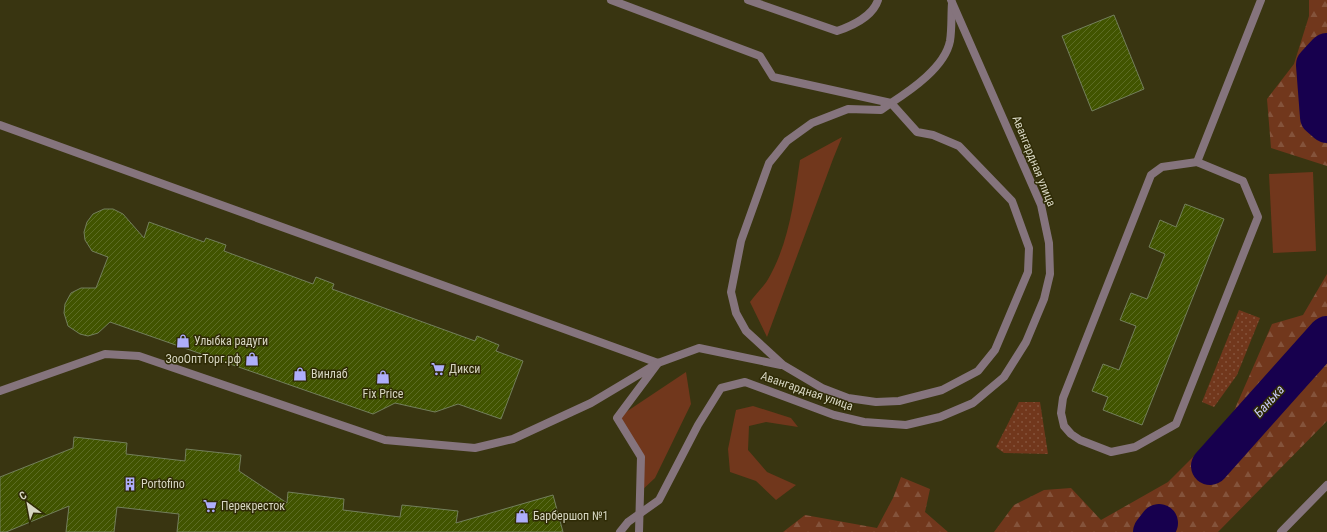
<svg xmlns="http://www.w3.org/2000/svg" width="1327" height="532" viewBox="0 0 1327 532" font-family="'Roboto Condensed',sans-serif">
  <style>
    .green { fill: #71371c }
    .forest { fill: url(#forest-firs) }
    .park { fill: url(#park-dots) }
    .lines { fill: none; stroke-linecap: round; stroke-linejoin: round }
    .river { stroke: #17004e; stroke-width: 38 }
    .building { fill: url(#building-hatch); stroke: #737f5c }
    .lane { stroke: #85747d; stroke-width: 8 }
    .street { stroke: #85747d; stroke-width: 8 }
    .labels { text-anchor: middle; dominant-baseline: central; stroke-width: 3; stroke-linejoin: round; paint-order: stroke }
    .street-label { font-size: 12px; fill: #d7d6c2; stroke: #2f2b06 }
    .poi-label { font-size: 12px; fill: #d7d6c2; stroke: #2f2b06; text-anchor: start }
    .water-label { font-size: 13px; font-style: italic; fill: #cacbf9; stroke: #2f2b06 }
  </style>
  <defs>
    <pattern id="forest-firs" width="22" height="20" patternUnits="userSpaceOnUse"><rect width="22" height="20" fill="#71371c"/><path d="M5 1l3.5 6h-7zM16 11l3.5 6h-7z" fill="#84533b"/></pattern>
    <pattern id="park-dots" width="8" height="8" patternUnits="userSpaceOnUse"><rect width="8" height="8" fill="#71371c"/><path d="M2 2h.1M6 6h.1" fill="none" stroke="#84533b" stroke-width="1.8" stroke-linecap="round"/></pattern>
    <pattern id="building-hatch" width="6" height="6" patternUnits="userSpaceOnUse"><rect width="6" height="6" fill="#415400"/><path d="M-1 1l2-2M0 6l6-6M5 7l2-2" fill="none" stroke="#5c6c24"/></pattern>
  </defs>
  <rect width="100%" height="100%" fill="#393511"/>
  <g class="green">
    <path d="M 842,137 L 833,159 L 767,337 L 750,302 C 755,295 762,288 767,281 C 789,244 794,201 800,160 Z"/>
    <polygon points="1313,172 1316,251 1273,253 1269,174"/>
    <polygon points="686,372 691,404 655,478 640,492 641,457 617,418"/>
    <polygon points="753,406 791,418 798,427 766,422 749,426 748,450 767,472 796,485 776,500 756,481 730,472 728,449 736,410"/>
  </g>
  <g class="forest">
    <polygon points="1309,0 1327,0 1327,167 1327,166 1271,148 1267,99 1294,64 1309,16"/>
    <polygon points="1327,274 1327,421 1218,532 994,532 1014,505 1044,490 1071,488 1101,520 1168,482 1230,420 1272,324 1303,315"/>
    <polygon points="901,477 930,489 925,512 948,532 952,532 783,532 805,515 877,528 893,498"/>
  </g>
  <g class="park">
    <polygon points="1239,310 1260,318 1237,375 1214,407 1202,402"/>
    <polygon points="1019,402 1040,402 1048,454 1004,453 996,447"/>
  </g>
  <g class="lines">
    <g class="river">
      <polyline points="1327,52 1315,65 1319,117 1327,124"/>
      <polyline points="1210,466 1327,335"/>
      <polyline points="1152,532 1159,523"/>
    </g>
  </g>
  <g class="building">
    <polygon points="1114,15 1144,89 1092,111 1062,36"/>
    <polygon points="1185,204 1224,219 1142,425 1103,410 1108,397 1092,391 1103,364 1119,370 1136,326 1120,320 1131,293 1147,299 1165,254 1149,247 1160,220 1176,227"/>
    <polygon points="104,209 113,209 123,214 144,238 149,222 204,242 206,238 226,245 224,251 313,284 316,277 334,284 332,289 475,341 477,336 499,345 496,351 523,361 501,419 458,404 435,412 395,403 373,414 110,322 98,333 88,336 80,334 68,326 64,313 65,304 71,293 81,288 96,288 108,257 92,251 85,240 84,232 87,222 93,214"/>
    <polygon points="74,437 127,443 126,454 185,461 186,449 241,455 239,471 287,503 288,492 344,499 343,510 400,517 402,505 458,511 456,523 553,495 563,532 177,532 179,514 117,507 114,532 66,532 69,506 6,532 0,532 0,477 73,448"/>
  </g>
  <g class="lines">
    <g class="lane">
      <path d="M 611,0 L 760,56 L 773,77 L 891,103 C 911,90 945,67 950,41 C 952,29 951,15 952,3"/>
      <path d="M 748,0 L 837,31 C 852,26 873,16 878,0"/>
      <polygon points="891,103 917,132 933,135 959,146 1012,201 1029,248 1028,272 995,350 978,371 942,390 899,401 876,402 848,398 822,388 783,365 746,331 736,313 731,292 741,241 769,163 787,141 812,123 848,109 881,110"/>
      <polyline points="0,125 658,363 699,348 781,365"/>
      <polygon points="1197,162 1243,181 1258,217 1176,424 1135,447 1111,452 1080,440 1071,434 1064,426 1061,413 1063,398 1151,175 1162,167"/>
      <polyline points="1197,162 1261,0"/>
      <polyline points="0,391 105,354 139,356 385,440 475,448 513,439 591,403 658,363 617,418 641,457 639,532"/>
      <polyline points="1281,532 1327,485"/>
    </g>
    <polyline class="street" points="620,532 628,522 659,500 698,425 721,388 745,382 834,415 864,422 906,425 940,417 973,403 1004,377 1026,342 1044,299 1050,274 1049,243 1041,205 951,0"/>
  </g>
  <defs>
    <g id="shop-bare" transform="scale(1.08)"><path d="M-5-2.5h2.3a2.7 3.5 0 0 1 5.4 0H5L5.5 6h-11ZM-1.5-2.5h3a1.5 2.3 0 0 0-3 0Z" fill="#aeaefb" stroke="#2f2b06" stroke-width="2.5" paint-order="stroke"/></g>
    <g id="supermarket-bare" transform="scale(1.08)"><path d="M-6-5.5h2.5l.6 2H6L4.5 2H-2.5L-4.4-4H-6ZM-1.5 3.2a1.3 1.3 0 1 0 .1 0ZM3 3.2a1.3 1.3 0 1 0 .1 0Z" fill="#aeaefb" stroke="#2f2b06" stroke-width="2.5" paint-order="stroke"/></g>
    <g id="building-bare" transform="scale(1.08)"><path d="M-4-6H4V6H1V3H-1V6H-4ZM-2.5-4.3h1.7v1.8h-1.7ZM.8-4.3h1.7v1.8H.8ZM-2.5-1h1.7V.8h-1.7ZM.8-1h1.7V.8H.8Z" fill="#aeaefb" stroke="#2f2b06" stroke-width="2.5" paint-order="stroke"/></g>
  </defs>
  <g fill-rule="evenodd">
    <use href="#shop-bare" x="183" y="341"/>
    <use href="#shop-bare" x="252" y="359"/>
    <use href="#supermarket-bare" x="438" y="369"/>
    <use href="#shop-bare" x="300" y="374"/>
    <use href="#shop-bare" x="383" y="377"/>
    <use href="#building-bare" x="130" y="484"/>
    <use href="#supermarket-bare" x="210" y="506"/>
    <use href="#shop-bare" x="522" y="516"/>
  </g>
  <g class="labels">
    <g class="street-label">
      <text transform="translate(1034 161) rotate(68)">Авангардная улица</text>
      <text transform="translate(807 391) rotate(19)">Авангардная улица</text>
    </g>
    <g class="poi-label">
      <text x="194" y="341">Улыбка радуги</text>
      <text x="241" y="359" text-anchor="end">ЗооОптТорг.рф</text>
      <text x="449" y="369">Дикси</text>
      <text x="311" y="374">Винлаб</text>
      <text x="383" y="394" text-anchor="middle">Fix Price</text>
      <text x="141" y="484">Portofino</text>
      <text x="221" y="506">Перекресток</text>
      <text x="533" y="516">Барбершоп №1</text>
    </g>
    <g class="water-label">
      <text transform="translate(1269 401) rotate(-48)">Банька</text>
    </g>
  </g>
  <g transform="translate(28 504) rotate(328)" stroke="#2f2b06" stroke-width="3" paint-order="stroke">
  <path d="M0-3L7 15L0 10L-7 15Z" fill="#d7d6c2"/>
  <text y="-6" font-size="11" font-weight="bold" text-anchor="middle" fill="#d7d6c2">С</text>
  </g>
</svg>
